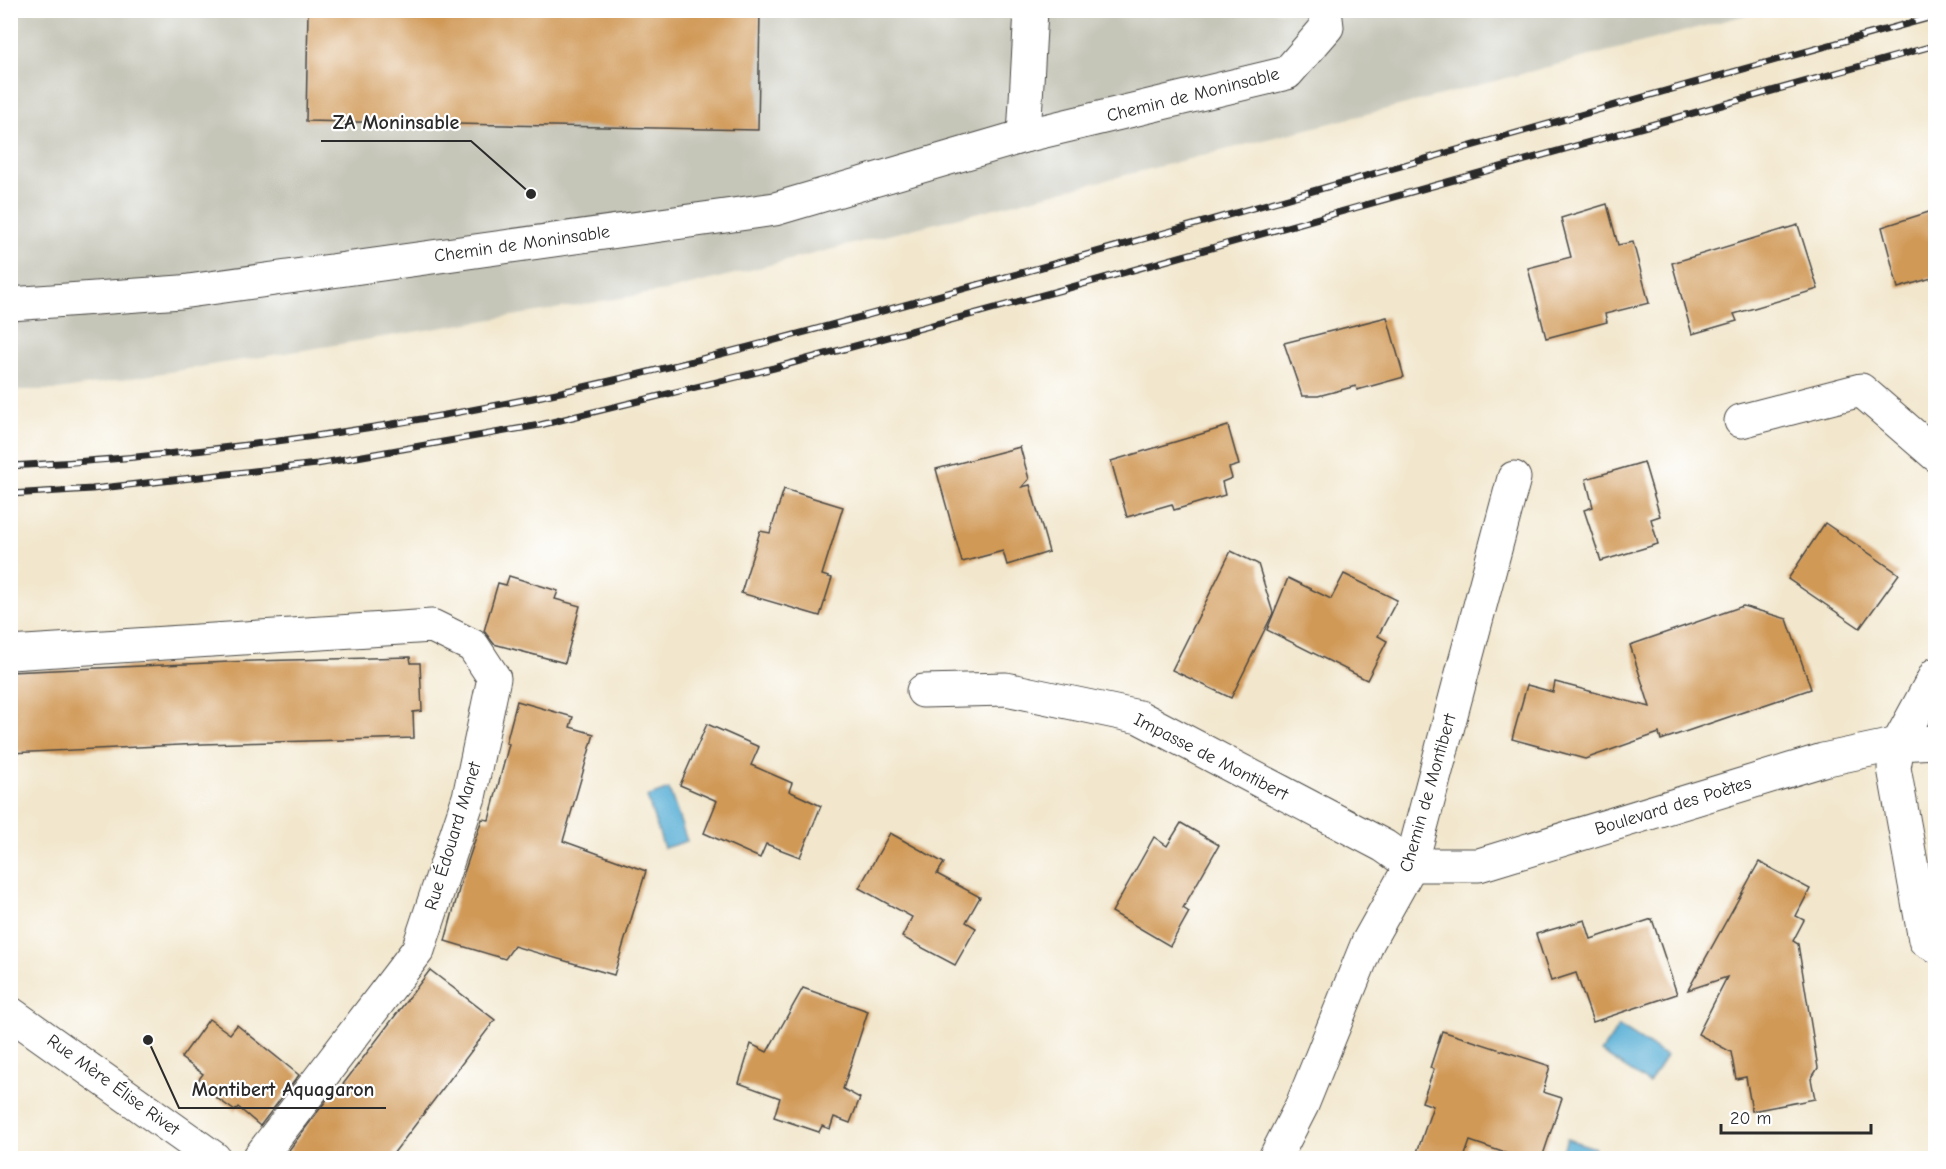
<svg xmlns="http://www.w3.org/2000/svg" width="1946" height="1169" viewBox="0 0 1946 1169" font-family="'Comic Neue',sans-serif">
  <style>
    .industrial { fill: #c5c5b8 }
    .water { fill: #58afd5; stroke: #426d80; stroke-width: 1.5 }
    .building { fill: #d09957 }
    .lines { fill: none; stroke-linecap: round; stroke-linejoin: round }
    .minor-casing { stroke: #494743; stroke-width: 35 }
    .minor { stroke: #fff; stroke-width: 33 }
    .rail-casing { stroke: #2b2b2b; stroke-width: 7 }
    .rail { stroke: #fff; stroke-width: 4.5; stroke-dasharray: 14; stroke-linecap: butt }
    .labels { text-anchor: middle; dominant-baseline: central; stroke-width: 4.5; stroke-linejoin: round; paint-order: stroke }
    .street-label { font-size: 18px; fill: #2b2b2b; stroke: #fff }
    .leader { fill: none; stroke: #2b2b2b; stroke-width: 2 }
    .callout-dot { fill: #2b2b2b; stroke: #fff; stroke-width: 2 }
    .callout-label { font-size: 20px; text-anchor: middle; font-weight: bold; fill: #2b2b2b; stroke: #fff; stroke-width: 4.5; stroke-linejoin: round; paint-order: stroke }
  </style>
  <rect width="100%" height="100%" fill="#fff"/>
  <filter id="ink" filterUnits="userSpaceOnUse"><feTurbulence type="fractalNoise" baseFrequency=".0167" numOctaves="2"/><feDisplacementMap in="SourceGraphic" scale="12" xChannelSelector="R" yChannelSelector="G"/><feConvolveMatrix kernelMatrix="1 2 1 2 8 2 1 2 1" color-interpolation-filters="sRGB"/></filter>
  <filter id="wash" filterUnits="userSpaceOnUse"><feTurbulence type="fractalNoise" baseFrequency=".008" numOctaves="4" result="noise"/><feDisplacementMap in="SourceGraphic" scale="24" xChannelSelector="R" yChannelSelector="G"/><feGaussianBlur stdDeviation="1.35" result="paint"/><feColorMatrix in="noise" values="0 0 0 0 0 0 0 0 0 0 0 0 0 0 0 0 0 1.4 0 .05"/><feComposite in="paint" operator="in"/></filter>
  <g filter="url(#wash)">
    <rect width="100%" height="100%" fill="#f2e7cd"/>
    <polygon class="industrial" points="11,11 1762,11 1430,98 671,290 59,390 11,390"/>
    <g class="water">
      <polygon points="669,789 687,841 664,848 647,797"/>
      <polygon points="1619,1026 1666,1056 1649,1083 1601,1052"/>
      <polygon points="1567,1139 1595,1148 1591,1158 1560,1158"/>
    </g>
    <g id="blocks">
      <g class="building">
        <polygon points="308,10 760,10 758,130 306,121"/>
        <polygon points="1607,204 1618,245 1633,242 1649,303 1605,314 1607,322 1546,338 1528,268 1571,257 1561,218"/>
        <polygon points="1935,210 1935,277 1898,288 1882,227"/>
        <polygon points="1798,225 1818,289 1734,314 1737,321 1692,334 1672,263"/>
        <polygon points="1387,317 1404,377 1357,390 1356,386 1318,396 1302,396 1284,343"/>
        <polygon points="1228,426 1239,465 1229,468 1232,478 1222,482 1225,495 1174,510 1172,504 1127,517 1111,461"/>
        <polygon points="1020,447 1029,479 1022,487 1030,485 1049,552 1007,565 1003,551 962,562 936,469"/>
        <polygon points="1644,462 1660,516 1651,519 1658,544 1601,561 1584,510 1593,507 1586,479"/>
        <polygon points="784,489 843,507 822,575 832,578 820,616 741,593 760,531 770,533"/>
        <polygon points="1825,523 1899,574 1860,628 1788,579"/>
        <polygon points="1231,551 1258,564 1273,613 1231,698 1172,670"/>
        <polygon points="1344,574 1397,600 1378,636 1387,641 1367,680 1267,630 1288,578 1331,599"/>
        <polygon points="509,576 558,591 555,599 580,606 565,663 494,644 484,631 498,583 506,585"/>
        <polygon points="1743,606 1787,619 1811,689 1661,740 1659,733 1585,759 1512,739 1527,685 1553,692 1555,682 1650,707 1630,645"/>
        <polygon points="410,657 411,663 420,663 422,711 413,712 414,738 202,744 10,753 10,672 252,661"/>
        <polygon points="517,701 573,717 570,727 594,734 563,841 646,871 614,975 514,946 505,959 445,941 461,882 482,819 489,820 509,744 506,743"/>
        <polygon points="707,724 759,747 751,765 792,783 789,791 821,806 800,857 766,844 760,858 704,833 717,801 680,785"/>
        <polygon points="1181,823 1219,845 1183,908 1189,912 1170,946 1112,912 1154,837 1167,846"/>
        <polygon points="890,833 944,863 937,874 980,897 966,922 976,928 955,965 902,937 912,917 859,888"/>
        <polygon points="1759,862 1810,889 1796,916 1804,920 1793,941 1798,944 1818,1068 1811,1079 1815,1099 1752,1111 1746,1077 1736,1079 1731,1052 1698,1034 1727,977 1688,990"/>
        <polygon points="1652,919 1677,994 1593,1022 1576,973 1551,981 1536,934 1585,920 1591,939"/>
        <polygon points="430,970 495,1020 390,1158 299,1158 289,1150 328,1098 331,1100"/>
        <polygon points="803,988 868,1011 843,1089 860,1098 850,1123 834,1117 830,1129 822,1126 819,1132 774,1117 780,1098 739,1083 751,1044 767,1052"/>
        <polygon points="209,1019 230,1034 237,1025 299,1075 260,1126 238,1107 235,1111 196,1083 203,1074 181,1058"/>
        <polygon points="1442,1031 1550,1066 1543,1092 1562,1098 1542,1158 1520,1158 1470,1141 1464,1158 1415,1158 1433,1106 1422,1102 1434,1069 1430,1068"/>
      </g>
    </g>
  </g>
  <g filter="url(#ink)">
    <use href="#blocks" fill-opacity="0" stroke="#494743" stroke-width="1.5"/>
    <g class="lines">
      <g class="minor-casing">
        <g id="minor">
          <polyline points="1024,136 1031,10"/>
          <polyline points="10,304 181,292 775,209 1024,136 1287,73 1327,27 1325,10"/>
          <polyline points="1741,421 1861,390 1936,455"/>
          <polyline points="10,653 432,626 473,646 494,678 469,797 418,950 259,1158"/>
          <polyline points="1936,674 1898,744 1894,768 1925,940 1936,946"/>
          <polyline points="923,691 1006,689 1139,717 1384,846 1411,865 1479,865 1823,760 1898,744 1936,742"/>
          <polyline points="10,1013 214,1158"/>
          <polyline points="1275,1158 1302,1105 1368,942 1411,865 1514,478"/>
        </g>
      </g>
      <use href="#minor" class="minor"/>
      <g class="rail-casing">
        <g id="rail">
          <path d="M 10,466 C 186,457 361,433 533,398 C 692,365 849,320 1006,277 C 1316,192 1625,100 1936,16"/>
          <polyline points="10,494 92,489 317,464 540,425 774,368 1065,289 1936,45"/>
        </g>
      </g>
      <use href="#rail" class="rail"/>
    </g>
  </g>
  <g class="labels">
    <g class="street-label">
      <text transform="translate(1193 95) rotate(-14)">Chemin de Moninsable</text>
      <text transform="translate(522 244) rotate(-8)">Chemin de Moninsable</text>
      <text transform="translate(1211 757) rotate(27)">Impasse de Montibert</text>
      <text transform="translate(1428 793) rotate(-74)">Chemin de Montibert</text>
      <text transform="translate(1673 806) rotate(-17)">Boulevard des Poètes</text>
      <text transform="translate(453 836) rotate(-73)">Rue Édouard Manet</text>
      <text transform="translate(113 1085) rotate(36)">Rue Mère Élise Rivet</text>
    </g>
  </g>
  <path class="leader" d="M531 194L471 141H321M148 1040L179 1108H386"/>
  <g class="callout-dot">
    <circle cx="531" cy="194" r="6"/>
    <circle cx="148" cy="1040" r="6"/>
  </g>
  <g class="callout-label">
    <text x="396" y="129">ZA Moninsable</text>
    <text x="283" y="1096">Montibert Aquagaron</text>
  </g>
  <rect width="1946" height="1169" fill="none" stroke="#fff" stroke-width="36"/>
  <path d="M1721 1124v9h150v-9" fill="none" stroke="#2b2b2b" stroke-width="3"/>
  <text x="1730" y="1124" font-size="18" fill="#2b2b2b" stroke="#ffffff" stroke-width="4.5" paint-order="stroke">20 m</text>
</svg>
